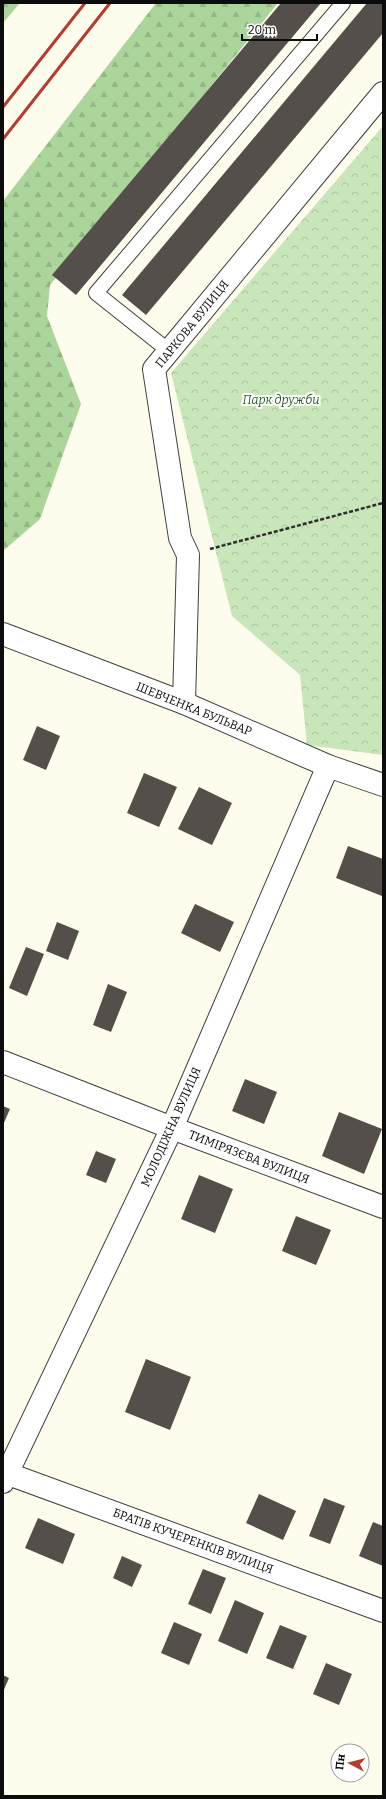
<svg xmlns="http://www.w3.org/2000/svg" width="386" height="1799" viewBox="0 0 386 1799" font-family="Bitter,serif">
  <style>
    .forest { fill: url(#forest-firs) }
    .park { fill: url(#park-crowns) }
    .building { fill: #544f4a }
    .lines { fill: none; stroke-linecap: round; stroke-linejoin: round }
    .lane-casing { stroke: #3f3f3f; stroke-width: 16 }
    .street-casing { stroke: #3f3f3f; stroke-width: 24 }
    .path { stroke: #2e2e2e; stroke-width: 2.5; stroke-dasharray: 4 2; stroke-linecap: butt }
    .lane { stroke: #fff; stroke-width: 14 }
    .street { stroke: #fff; stroke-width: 22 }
    .rail { stroke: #b13e30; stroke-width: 3 }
    .labels { text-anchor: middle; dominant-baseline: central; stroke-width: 4; stroke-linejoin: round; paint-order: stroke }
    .street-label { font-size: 12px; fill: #0c0c0c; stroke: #fff }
    .park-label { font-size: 12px; font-style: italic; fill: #255f22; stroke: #fff }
  </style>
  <defs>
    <pattern id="forest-firs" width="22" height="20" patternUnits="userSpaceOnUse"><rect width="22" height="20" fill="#abd59a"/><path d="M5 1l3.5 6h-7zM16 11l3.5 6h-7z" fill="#92b684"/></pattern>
    <pattern id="park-crowns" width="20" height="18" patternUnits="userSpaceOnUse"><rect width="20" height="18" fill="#c9e5ba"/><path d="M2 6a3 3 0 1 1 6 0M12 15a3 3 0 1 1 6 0" fill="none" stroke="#abc39f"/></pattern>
  </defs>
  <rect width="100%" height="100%" fill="#fefded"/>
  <g class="forest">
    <polygon points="3,3 20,3 3,23"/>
    <polygon points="156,3 278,3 50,285 47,316 81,404 40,519 3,551 3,201"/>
  </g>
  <polygon class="park" points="383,126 383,755 307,745 300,675 232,616 171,373"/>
  <g class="building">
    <polygon points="281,3 321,3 76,295 52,275"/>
    <polygon points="367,3 383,3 383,33 146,315 122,295"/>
    <polygon points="37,726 60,736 46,770 23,760"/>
    <polygon points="144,773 177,787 159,827 127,813"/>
    <polygon points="199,787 232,803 212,845 178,829"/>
    <polygon points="348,846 383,859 382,896 336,878"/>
    <polygon points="195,904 234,922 220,952 181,933"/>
    <polygon points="57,922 79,931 68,960 46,951"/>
    <polygon points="26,947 44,954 27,996 9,988"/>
    <polygon points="108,984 127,992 111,1032 93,1025"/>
    <polygon points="245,1079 277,1092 264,1124 232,1111"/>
    <polygon points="3,1106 10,1109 3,1125"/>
    <polygon points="339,1112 382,1129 364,1174 322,1156"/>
    <polygon points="96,1151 116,1159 106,1183 86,1175"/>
    <polygon points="199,1175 233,1189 215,1233 181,1219"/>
    <polygon points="296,1216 331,1230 316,1265 282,1251"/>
    <polygon points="146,1359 191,1377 170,1430 125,1412"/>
    <polygon points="259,1494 296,1511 283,1540 246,1523"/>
    <polygon points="324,1498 345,1506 330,1544 309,1536"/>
    <polygon points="38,1518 75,1534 63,1564 25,1548"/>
    <polygon points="373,1522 383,1526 383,1566 359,1556"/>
    <polygon points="122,1556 142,1565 132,1587 113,1578"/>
    <polygon points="203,1569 226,1578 211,1614 188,1604"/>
    <polygon points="235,1600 264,1613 247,1654 218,1641"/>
    <polygon points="174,1622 202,1634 189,1665 161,1653"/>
    <polygon points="280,1625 307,1636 293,1669 266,1658"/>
    <polygon points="326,1663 352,1674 339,1705 313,1694"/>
    <polygon points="3,1675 9,1678 3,1692"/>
  </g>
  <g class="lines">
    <g class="lane-casing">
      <polyline id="lane" points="169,351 96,293 343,3"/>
    </g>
    <g class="street-casing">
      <g id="street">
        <polyline points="3,634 184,703 328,766 383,785"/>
        <polyline points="184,703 188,555 180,538 154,369 383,93"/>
        <polyline points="3,1062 172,1128 383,1207"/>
        <polyline points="3,1472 383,1611"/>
        <polyline points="3,1482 172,1128 328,766"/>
      </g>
    </g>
    <polyline class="path" points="210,549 383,503"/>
    <use href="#lane" class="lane"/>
    <use href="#street" class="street"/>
    <g class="rail">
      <polyline points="3,107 85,3"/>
      <polyline points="3,139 110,3"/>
    </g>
  </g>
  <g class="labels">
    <g class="street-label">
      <text transform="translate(192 324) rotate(-51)">ПАРКОВА ВУЛИЦЯ</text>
      <text transform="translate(194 709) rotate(22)">ШЕВЧЕНКА БУЛЬВАР</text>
      <text transform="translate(171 1127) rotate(-66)">МОЛОДІЖНА ВУЛИЦЯ</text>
      <text transform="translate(249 1157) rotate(21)">ТИМІРЯЗЄВА ВУЛИЦЯ</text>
      <text transform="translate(193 1541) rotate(20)">БРАТІВ КУЧЕРЕНКІВ ВУЛИЦЯ</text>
    </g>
    <g class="park-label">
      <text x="281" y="400">Парк дружби</text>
    </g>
  </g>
  <rect width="386" height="1799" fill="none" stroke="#0c0c0c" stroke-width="8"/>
  <g transform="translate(350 1763) rotate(277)"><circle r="19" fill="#ffffff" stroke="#9e9e9e"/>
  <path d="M0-3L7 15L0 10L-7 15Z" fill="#b13e30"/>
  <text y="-6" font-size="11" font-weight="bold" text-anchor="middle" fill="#0c0c0c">Пн</text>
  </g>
  <path d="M242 34v6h75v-6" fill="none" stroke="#0c0c0c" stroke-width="2"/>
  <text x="248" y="34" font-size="12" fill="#0c0c0c" stroke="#ffffff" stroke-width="3" paint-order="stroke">20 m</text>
</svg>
